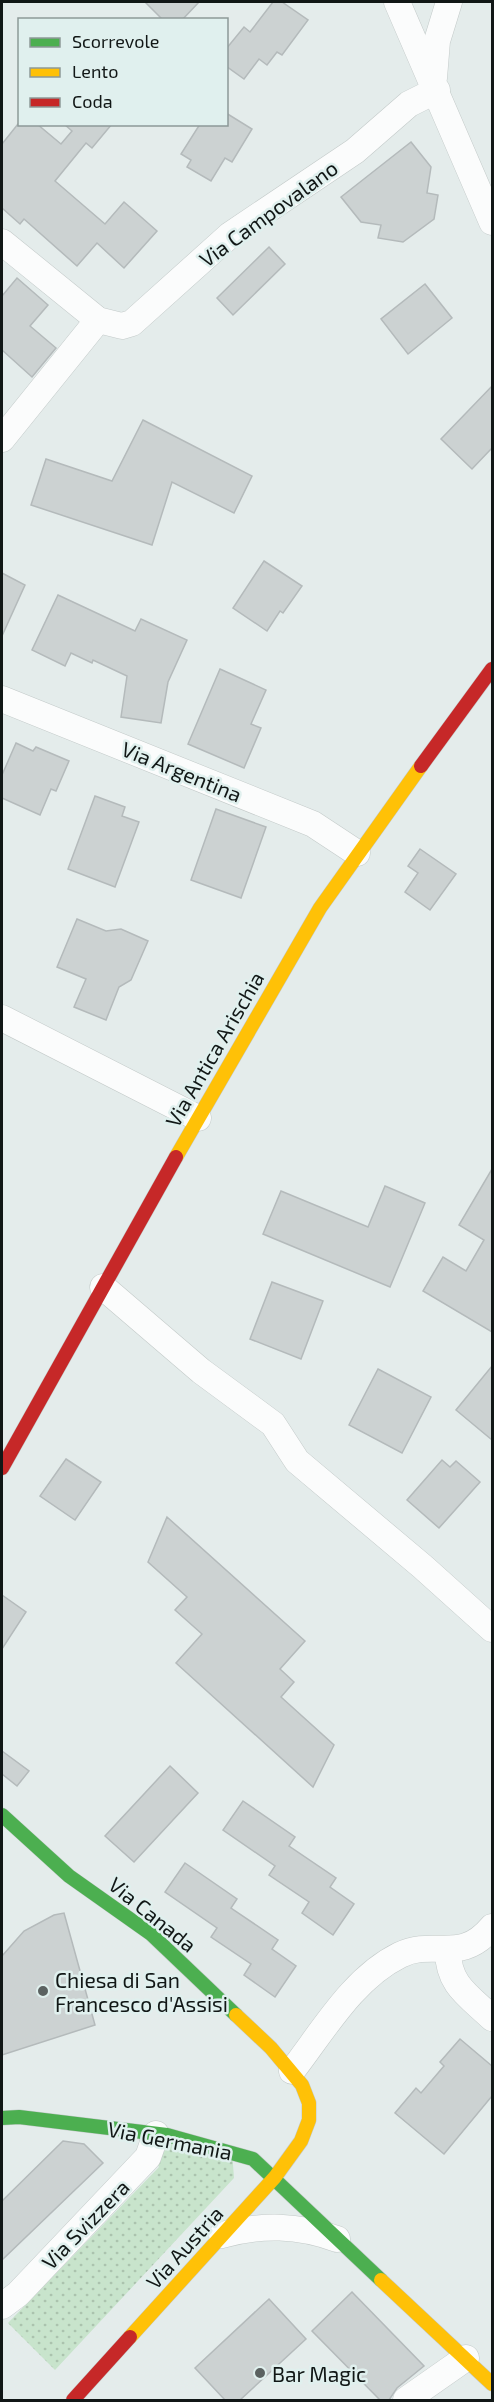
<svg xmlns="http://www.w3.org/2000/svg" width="494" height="2402" viewBox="0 0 494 2402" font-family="'Exo 2',sans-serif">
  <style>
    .grass { fill: url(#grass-dots) }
    .building { fill: #ccd2d2; stroke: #b4babb; stroke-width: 1.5 }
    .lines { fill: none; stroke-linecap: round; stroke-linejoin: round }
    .street-casing { stroke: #c3cac9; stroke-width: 27 }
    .fast-casing { stroke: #c3cac9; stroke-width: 15 }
    .slow-casing { stroke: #c3cac9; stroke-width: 15 }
    .jam-casing { stroke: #c3cac9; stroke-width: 15 }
    .street { stroke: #fbfcfc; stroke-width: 26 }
    .fast { stroke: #4caf50; stroke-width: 14 }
    .slow { stroke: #ffc107; stroke-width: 14 }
    .jam { stroke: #c62828; stroke-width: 14 }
    .poi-dot { fill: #5b6261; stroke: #e0f0ee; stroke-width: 2 }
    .labels { text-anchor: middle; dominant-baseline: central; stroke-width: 5; stroke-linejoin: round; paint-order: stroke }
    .street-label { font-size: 21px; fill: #111716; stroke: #e0f0ee }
    .poi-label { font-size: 21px; fill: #111716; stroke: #e0f0ee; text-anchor: start }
  </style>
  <defs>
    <pattern id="grass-dots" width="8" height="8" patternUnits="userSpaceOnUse" patternTransform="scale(1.5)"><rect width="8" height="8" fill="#c8e4cc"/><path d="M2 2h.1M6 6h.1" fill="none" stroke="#abc3ae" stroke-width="1.8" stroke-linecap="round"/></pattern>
  </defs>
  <rect width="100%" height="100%" fill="#e4eceb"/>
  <polygon class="grass" points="172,2143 232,2151 234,2178 55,2370 8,2323 159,2167 155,2161"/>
  <g class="building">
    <polygon points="145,2 199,2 182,20 163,20"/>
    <polygon points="273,2 282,2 308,20 282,55 277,52 267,65 259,59 244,79 226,66 226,49 244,27 250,32"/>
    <polygon points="226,113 252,129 232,162 225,158 211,181 187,167 191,160 181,154 200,124 226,124"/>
    <polygon points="18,124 37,124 61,144 72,131 64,124 112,124 92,148 86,143 55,181 105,224 124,202 157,231 124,268 97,243 77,266 24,219 20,224 2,208 2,144"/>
    <polygon points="411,142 431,167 427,193 438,195 434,219 403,242 378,238 381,225 361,222 341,197"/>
    <polygon points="269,247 285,264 233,315 217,298"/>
    <polygon points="17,278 48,305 30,326 56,348 32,377 2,350 2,296"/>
    <polygon points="425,284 452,318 408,354 381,319"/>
    <polygon points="492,386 492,448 472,469 441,439"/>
    <polygon points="143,420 252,476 234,513 172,482 152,545 31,505 46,459 112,481"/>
    <polygon points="264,561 302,586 283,613 280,611 267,631 233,608"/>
    <polygon points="2,573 25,585 2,636"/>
    <polygon points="58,595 135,631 141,619 187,640 168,682 161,723 121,717 127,676 93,660 92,663 71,653 65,666 32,650"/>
    <polygon points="220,669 266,690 251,724 261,728 244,768 188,744"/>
    <polygon points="16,743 33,751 36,747 69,761 56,791 51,789 40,815 2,798 2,775"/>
    <polygon points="95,796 125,807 122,816 139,822 115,887 68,869"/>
    <polygon points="216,809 266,827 241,898 191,880"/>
    <polygon points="420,849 456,874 430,910 405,892 418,873 408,866"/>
    <polygon points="77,919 106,931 121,929 148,941 131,980 119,987 106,1020 74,1007 86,979 57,967"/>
    <polygon points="492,1169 492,1332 423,1291 443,1257 466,1271 484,1240 459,1225"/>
    <polygon points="385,1186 425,1203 390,1287 263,1234 281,1191 368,1227"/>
    <polygon points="272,1282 323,1301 301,1359 250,1339"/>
    <polygon points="492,1366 492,1440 456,1410"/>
    <polygon points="378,1369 431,1397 402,1453 349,1425"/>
    <polygon points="66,1459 101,1482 75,1520 40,1496"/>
    <polygon points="442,1460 450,1467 456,1461 480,1482 439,1528 407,1500"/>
    <polygon points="167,1517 305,1641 280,1669 294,1682 281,1697 334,1745 313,1787 176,1663 202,1634 175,1610 187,1597 148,1562"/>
    <polygon points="2,1595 26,1612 2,1649"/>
    <polygon points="2,1751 29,1771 17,1786 2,1774"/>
    <polygon points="170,1766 198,1793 134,1862 105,1836"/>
    <polygon points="243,1801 295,1837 289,1846 336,1878 330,1887 354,1904 333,1935 302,1913 309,1902 269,1875 275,1866 223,1830"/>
    <polygon points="185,1863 237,1899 231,1908 278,1940 272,1949 296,1966 275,1997 244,1975 251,1964 211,1937 217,1928 165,1892"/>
    <polygon points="64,1913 95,2025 2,2055 2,1956 24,1931 54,1915"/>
    <polygon points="460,2039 492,2066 492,2096 444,2154 395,2113 416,2088 421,2093 444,2066 440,2062"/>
    <polygon points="63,2141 84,2144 103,2163 2,2260 2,2201"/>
    <polygon points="352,2292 424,2366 397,2388 389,2400 380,2400 312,2331"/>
    <polygon points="269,2299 306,2339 240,2400 225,2400 195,2368"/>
  </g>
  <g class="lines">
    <g class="street-casing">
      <g id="street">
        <polyline points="397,2 492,222"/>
        <polyline points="434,78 437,41 449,2"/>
        <polyline points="2,242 98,320 122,326 132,323 230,235 355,151 409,104 437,90"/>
        <polyline points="2,439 98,320"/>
        <polyline points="2,699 313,824 357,853"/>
        <polyline points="2,1018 198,1118"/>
        <polyline points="103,1287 201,1371 273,1424 297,1461 423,1567 492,1629"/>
        <path d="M 448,1951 C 448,1985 469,1996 492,2018"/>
        <path d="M 292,2071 C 323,2031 353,1978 400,1955 C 435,1938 460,1965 492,1927"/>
        <path d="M 222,2235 C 262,2224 298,2225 337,2239"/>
        <polyline points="2,2306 18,2294 148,2157 156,2134"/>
        <polyline points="406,2400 466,2358"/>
      </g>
    </g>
    <g class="fast-casing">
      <g id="fast">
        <polyline points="2,1815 69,1876 151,1934 236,2015"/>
        <polyline points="2,2118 19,2117 167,2135 253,2159 381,2280"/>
      </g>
    </g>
    <g class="slow-casing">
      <g id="slow">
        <polyline points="176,1157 320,908 421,766"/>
        <polyline points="381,2280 492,2384"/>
        <polyline points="130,2337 275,2177 301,2141 309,2120 309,2103 302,2085 271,2048 236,2015"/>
      </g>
    </g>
    <g class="jam-casing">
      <g id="jam">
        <polyline points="421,766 492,669"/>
        <polyline points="2,1468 176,1157"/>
        <polyline points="73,2400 130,2337"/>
      </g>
    </g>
    <use href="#street" class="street"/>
    <use href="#fast" class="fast"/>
    <use href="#slow" class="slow"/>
    <use href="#jam" class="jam"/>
  </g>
  <g class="poi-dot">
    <circle cx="43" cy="1991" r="6"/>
    <circle cx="260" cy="2373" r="6"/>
  </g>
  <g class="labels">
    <g class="street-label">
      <text transform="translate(268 213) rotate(-36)">Via Campovalano</text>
      <text transform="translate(182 771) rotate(22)">Via Argentina</text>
      <text transform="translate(214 1049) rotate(-60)">Via Antica Arischia</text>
      <text transform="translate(153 1914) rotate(39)">Via Canada</text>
      <text transform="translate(170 2140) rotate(11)">Via Germania</text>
      <text transform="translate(85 2224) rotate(-46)">Via Svizzera</text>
      <text transform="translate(184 2247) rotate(-48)">Via Austria</text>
    </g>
    <g class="poi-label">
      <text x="55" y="1979">Chiesa di San<tspan x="55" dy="24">Francesco d'Assisi</tspan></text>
      <text x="272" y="2373">Bar Magic</text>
    </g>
  </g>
  <rect width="494" height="2402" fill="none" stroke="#111716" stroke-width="6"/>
  <rect x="18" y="18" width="210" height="108" fill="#e0f0ee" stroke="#8d9998" stroke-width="1.5"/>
  <rect x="30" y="38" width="30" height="9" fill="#4caf50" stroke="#8d9998" stroke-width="1.5"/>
  <text x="72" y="48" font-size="18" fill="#111716">Scorrevole</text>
  <rect x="30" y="68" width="30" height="9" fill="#ffc107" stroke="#8d9998" stroke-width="1.5"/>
  <text x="72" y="78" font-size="18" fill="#111716">Lento</text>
  <rect x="30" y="98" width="30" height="9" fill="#c62828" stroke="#8d9998" stroke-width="1.5"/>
  <text x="72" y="108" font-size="18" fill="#111716">Coda</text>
</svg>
